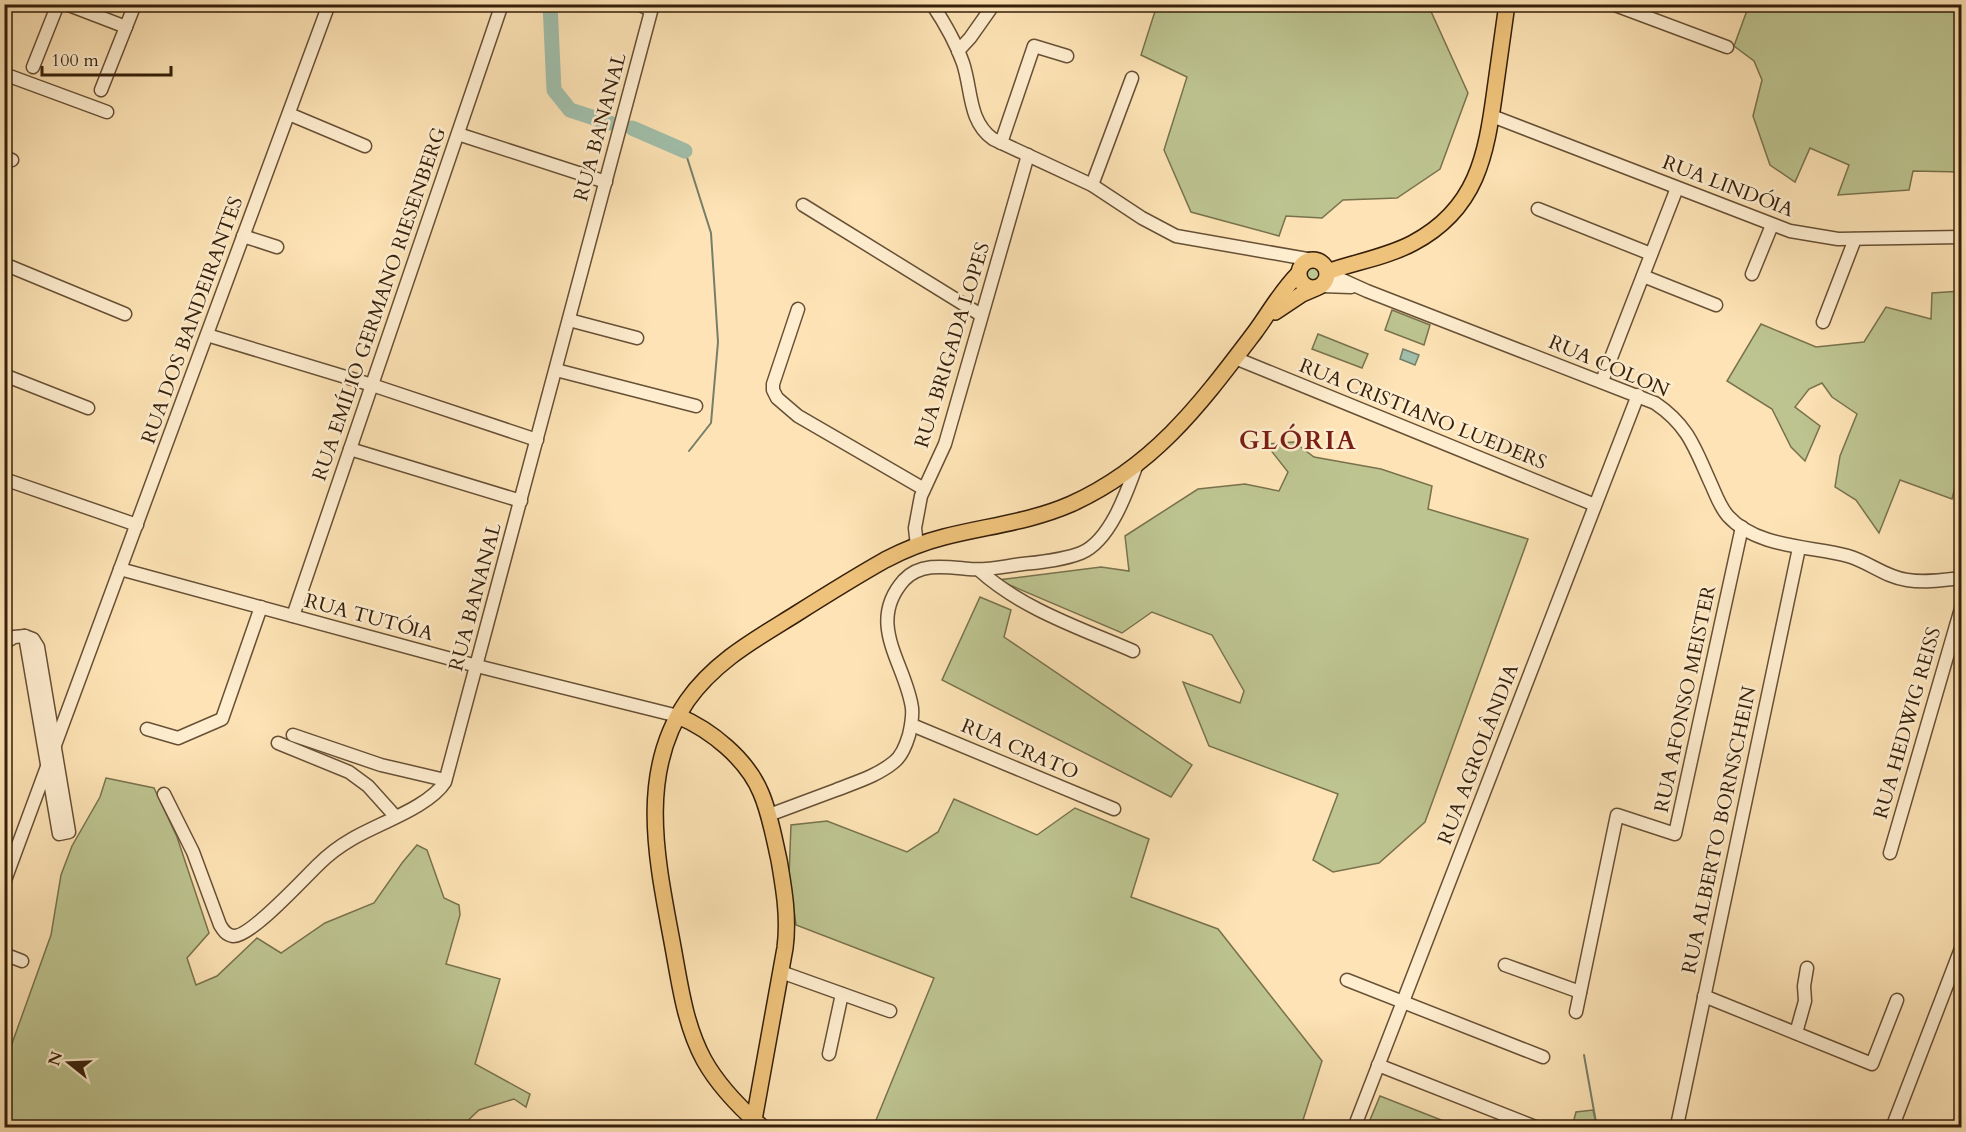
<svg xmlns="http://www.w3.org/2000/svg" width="1966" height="1132" viewBox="0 0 1966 1132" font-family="Cardo,serif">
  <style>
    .green { fill: #bdc490; stroke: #79724d; stroke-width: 1.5 }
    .water { fill: #a0beaa; stroke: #757e6a; stroke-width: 1.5 }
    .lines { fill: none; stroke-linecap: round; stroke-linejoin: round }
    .stream { stroke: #757e6a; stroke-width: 2 }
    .river { stroke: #a0beaa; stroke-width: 15 }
    .minor-casing { stroke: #675035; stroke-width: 15 }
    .major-casing { stroke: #351f0a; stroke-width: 18 }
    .minor { stroke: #feedcf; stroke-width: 12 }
    .major { stroke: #eec27a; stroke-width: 15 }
    .labels { text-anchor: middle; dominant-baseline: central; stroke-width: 5; stroke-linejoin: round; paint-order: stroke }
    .street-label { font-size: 20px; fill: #351f0a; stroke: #feedcf }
    .district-label { font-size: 26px; font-weight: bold; letter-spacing: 1.5px; fill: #7a1f14; stroke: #feedcf }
  </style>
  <rect width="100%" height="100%" fill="#fde3b5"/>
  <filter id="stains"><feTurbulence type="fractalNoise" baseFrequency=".00333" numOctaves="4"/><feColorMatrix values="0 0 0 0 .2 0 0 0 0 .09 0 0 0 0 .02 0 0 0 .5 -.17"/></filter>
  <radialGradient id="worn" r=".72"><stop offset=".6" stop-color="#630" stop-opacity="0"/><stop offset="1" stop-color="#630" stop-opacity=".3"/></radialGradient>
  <g class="green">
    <polygon points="1157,5 1430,5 1429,7 1468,93 1440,169 1397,198 1343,200 1322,218 1286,216 1279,236 1191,212 1164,150 1187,77 1141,55"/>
    <polygon points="1749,5 1961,5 1961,172 1913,171 1909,190 1838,195 1849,165 1810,148 1795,182 1770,165 1753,116 1762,80 1754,61 1734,46"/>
    <circle cx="1311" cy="275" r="8"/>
    <polygon points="1961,291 1961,464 1952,499 1900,480 1879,533 1856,500 1835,487 1840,456 1857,414 1832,397 1822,383 1809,389 1795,407 1820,426 1805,461 1791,447 1772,409 1727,381 1761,324 1816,347 1864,342 1886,307 1931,319 1932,293"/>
    <polygon points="1392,310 1430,325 1424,345 1385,330"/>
    <polygon points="1318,334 1368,354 1362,368 1312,349"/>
    <polygon points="1294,442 1314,457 1381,469 1432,486 1428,509 1528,539 1425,822 1379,863 1333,872 1313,860 1338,794 1209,746 1183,682 1240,703 1244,691 1212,635 1152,612 1122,633 998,580 1101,567 1129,571 1125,536 1198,489 1245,484 1279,491 1288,472 1266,444"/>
    <polygon points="980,597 1011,610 1004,637 1192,765 1171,797 942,680"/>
    <polygon points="106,778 154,788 177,837 209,933 187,958 196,985 217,976 257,938 281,953 325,923 374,903 402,863 417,845 427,850 444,898 459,905 460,915 446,964 500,979 475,1064 530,1094 526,1107 514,1099 479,1110 460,1128 428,1120 427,1128 9,1128 5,1126 5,1063 51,935 61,875 72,846 100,797"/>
    <polygon points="954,799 1037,835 1075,808 1149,839 1131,897 1218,929 1322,1061 1303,1120 1326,1127 876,1127 874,1125 934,978 796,925 789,876 791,825 827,821 907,852 938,832"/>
    <polygon points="1380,1096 1459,1127 1367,1127"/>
    <polygon points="1593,1110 1597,1127 1572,1127 1576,1112"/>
  </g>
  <polygon class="water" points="1403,349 1419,355 1415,365 1400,359"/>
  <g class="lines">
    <g class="stream">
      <polyline points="685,151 711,233 718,342 711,423 689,451"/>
      <polyline points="1584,1055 1597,1128"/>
    </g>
    <g class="river">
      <polyline points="550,4 554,90 570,110 610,123"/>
      <polyline points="632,128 685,151"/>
    </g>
    <g class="minor-casing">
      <g id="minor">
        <polyline points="66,4 126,27"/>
        <polyline points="638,4 651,10"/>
        <path d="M 932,4 C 944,22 956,43 963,63 C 972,90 968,121 993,139 L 1092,185 L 1142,218 L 1176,236 L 1313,260"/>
        <polyline points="1612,4 1727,47"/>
        <polyline points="958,51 970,38 994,4"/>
        <polyline points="33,67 58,4"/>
        <polyline points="4,74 107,112"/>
        <polyline points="101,90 135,4"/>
        <polyline points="289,114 365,146"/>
        <polyline points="1492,116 1790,231 1838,239 1962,237"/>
        <polyline points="458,134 606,182"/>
        <polyline points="1001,143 1034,46 1067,56"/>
        <polyline points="4,157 12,160"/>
        <polyline points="1092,185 1132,78"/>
        <polyline points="803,205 981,315"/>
        <polyline points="1538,209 1651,254"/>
        <polyline points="243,236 277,247"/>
        <polyline points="4,264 125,314"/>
        <path d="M 1327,273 L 1367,291 L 1655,403 C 1689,426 1695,449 1711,484 C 1716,495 1720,507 1728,516 C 1757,548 1811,546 1848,556 C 1869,562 1885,577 1907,580 C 1925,583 1944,580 1962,578"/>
        <polyline points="1752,274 1772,225"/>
        <polyline points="1643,276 1716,305"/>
        <polyline points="1321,286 1351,287"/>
        <polyline points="798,309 773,384 773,390 777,398 798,416 924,489"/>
        <polyline points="569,320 637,338"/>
        <polyline points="1823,322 1855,239"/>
        <polyline points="207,335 372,385 537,440"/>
        <polyline points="1235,358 1595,505"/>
        <polyline points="556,370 696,406"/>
        <polyline points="4,375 88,408"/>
        <polyline points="1602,381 1677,188"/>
        <polyline points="350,449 521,501"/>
        <polyline points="4,479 137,525"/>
        <polyline points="917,546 915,528 921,496 945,444 1028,155"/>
        <polyline points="120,569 477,666 678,716"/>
        <path d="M 979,570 C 1022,609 1080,628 1133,651"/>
        <polyline points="293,616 502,4"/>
        <polygon points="25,636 33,639 38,647 69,832 59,834"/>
        <polyline points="4,643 14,637 25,636"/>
        <polyline points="912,725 1114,809"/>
        <polyline points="147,729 178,738 222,719 261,607"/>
        <polyline points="293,735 381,765 445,780"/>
        <polyline points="278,743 349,772 368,786 395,816"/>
        <path d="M 164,794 L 193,852 L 220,925 C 223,930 226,935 233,936 C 250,938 305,877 319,864 C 329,854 340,846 352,839 C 379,823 429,807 445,782 L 653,4"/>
        <path d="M 769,815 C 791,807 814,798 836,790 C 856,782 877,776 894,762 C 902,756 906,745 909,735 C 911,726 913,718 912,708 C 906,664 865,624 904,580 C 921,562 947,567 969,569 C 987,571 1005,566 1023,564 C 1041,562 1063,560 1081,553 C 1110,541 1127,492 1137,464"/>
        <polyline points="1890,853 1962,605"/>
        <polyline points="4,883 329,4"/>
        <polyline points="4,954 22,961"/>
        <polyline points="1505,965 1580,992"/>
        <polyline points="781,972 890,1011"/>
        <polyline points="1347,980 1543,1057"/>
        <polyline points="1704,996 1872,1064 1897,1000"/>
        <polyline points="1576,1012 1617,815 1675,834 1742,527"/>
        <polyline points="1796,1033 1805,1001 1804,986 1807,968"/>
        <polyline points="829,1054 842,994"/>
        <polyline points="1378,1065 1538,1128"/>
        <polyline points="1678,1121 1799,548"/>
        <polyline points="1354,1128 1638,395"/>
        <polyline points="1892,1128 1962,946"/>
      </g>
    </g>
    <g class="major-casing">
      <g id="major">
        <circle cx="1313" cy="274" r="14"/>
        <path d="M 1327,272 C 1355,262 1387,257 1413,243 C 1477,209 1486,156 1495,90 C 1499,62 1503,33 1507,4"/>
        <polyline points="1275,312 1302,294 1316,288"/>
        <path d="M 678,716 C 711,730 747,759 761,793 C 770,814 774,838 779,860 C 784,889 789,918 785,948 L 754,1120"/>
        <path d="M 763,1128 C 740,1108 719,1087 704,1060 C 685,1025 680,985 673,947 C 658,865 636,775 687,701 C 715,661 756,639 796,614 C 826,595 855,577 885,560 C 904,550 924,542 944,537 C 987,526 1030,522 1071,504 C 1155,466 1201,403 1255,332 C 1269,313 1281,291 1298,274"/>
      </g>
    </g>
    <use href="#minor" class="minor"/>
    <use href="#major" class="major"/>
  </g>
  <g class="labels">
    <g class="street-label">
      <text transform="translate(600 127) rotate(-75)">RUA BANANAL</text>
      <text transform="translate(1728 186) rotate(21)">RUA LINDÓIA</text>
      <text transform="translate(379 304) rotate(-71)">RUA EMÍLIO GERMANO RIESENBERG</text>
      <text transform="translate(192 320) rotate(-70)">RUA DOS BANDEIRANTES</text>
      <text transform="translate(952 345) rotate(-73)">RUA BRIGADA LOPES</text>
      <text transform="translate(1609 366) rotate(23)">RUA COLON</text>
      <text transform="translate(1423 414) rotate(22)">RUA CRISTIANO LUEDERS</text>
      <text transform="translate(475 597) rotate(-75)">RUA BANANAL</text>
      <text transform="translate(369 617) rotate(15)">RUA TUTÓIA</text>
      <text transform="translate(1685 699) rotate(-78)">RUA AFONSO MEISTER</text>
      <text transform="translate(1907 723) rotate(-74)">RUA HEDWIG REISS</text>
      <text transform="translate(1020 749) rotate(23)">RUA CRATO</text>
      <text transform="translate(1478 754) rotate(-69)">RUA AGROLÂNDIA</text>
      <text transform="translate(1719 830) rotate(-78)">RUA ALBERTO BORNSCHEIN</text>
    </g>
    <g class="district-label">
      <text x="1298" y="440">GLÓRIA</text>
    </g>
  </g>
  <rect width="1966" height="1132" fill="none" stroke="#fde3b5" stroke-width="24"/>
  <rect x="6" y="6" width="1954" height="1120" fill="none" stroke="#351f0a" stroke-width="3"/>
  <rect x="12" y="12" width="1942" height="1108" fill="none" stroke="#351f0a" stroke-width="1.5"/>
  <g transform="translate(69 1063) rotate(288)" stroke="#feedcf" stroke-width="4.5" paint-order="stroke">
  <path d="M0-4.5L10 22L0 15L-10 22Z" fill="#351f0a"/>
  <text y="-9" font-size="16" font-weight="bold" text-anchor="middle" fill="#351f0a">N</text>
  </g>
  <path d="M42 66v9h129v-9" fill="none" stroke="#351f0a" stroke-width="3"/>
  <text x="51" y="66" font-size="18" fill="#351f0a" stroke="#feedcf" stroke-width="4.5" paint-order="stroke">100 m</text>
  <rect width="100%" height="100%" filter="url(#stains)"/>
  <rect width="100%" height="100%" fill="url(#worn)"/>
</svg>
